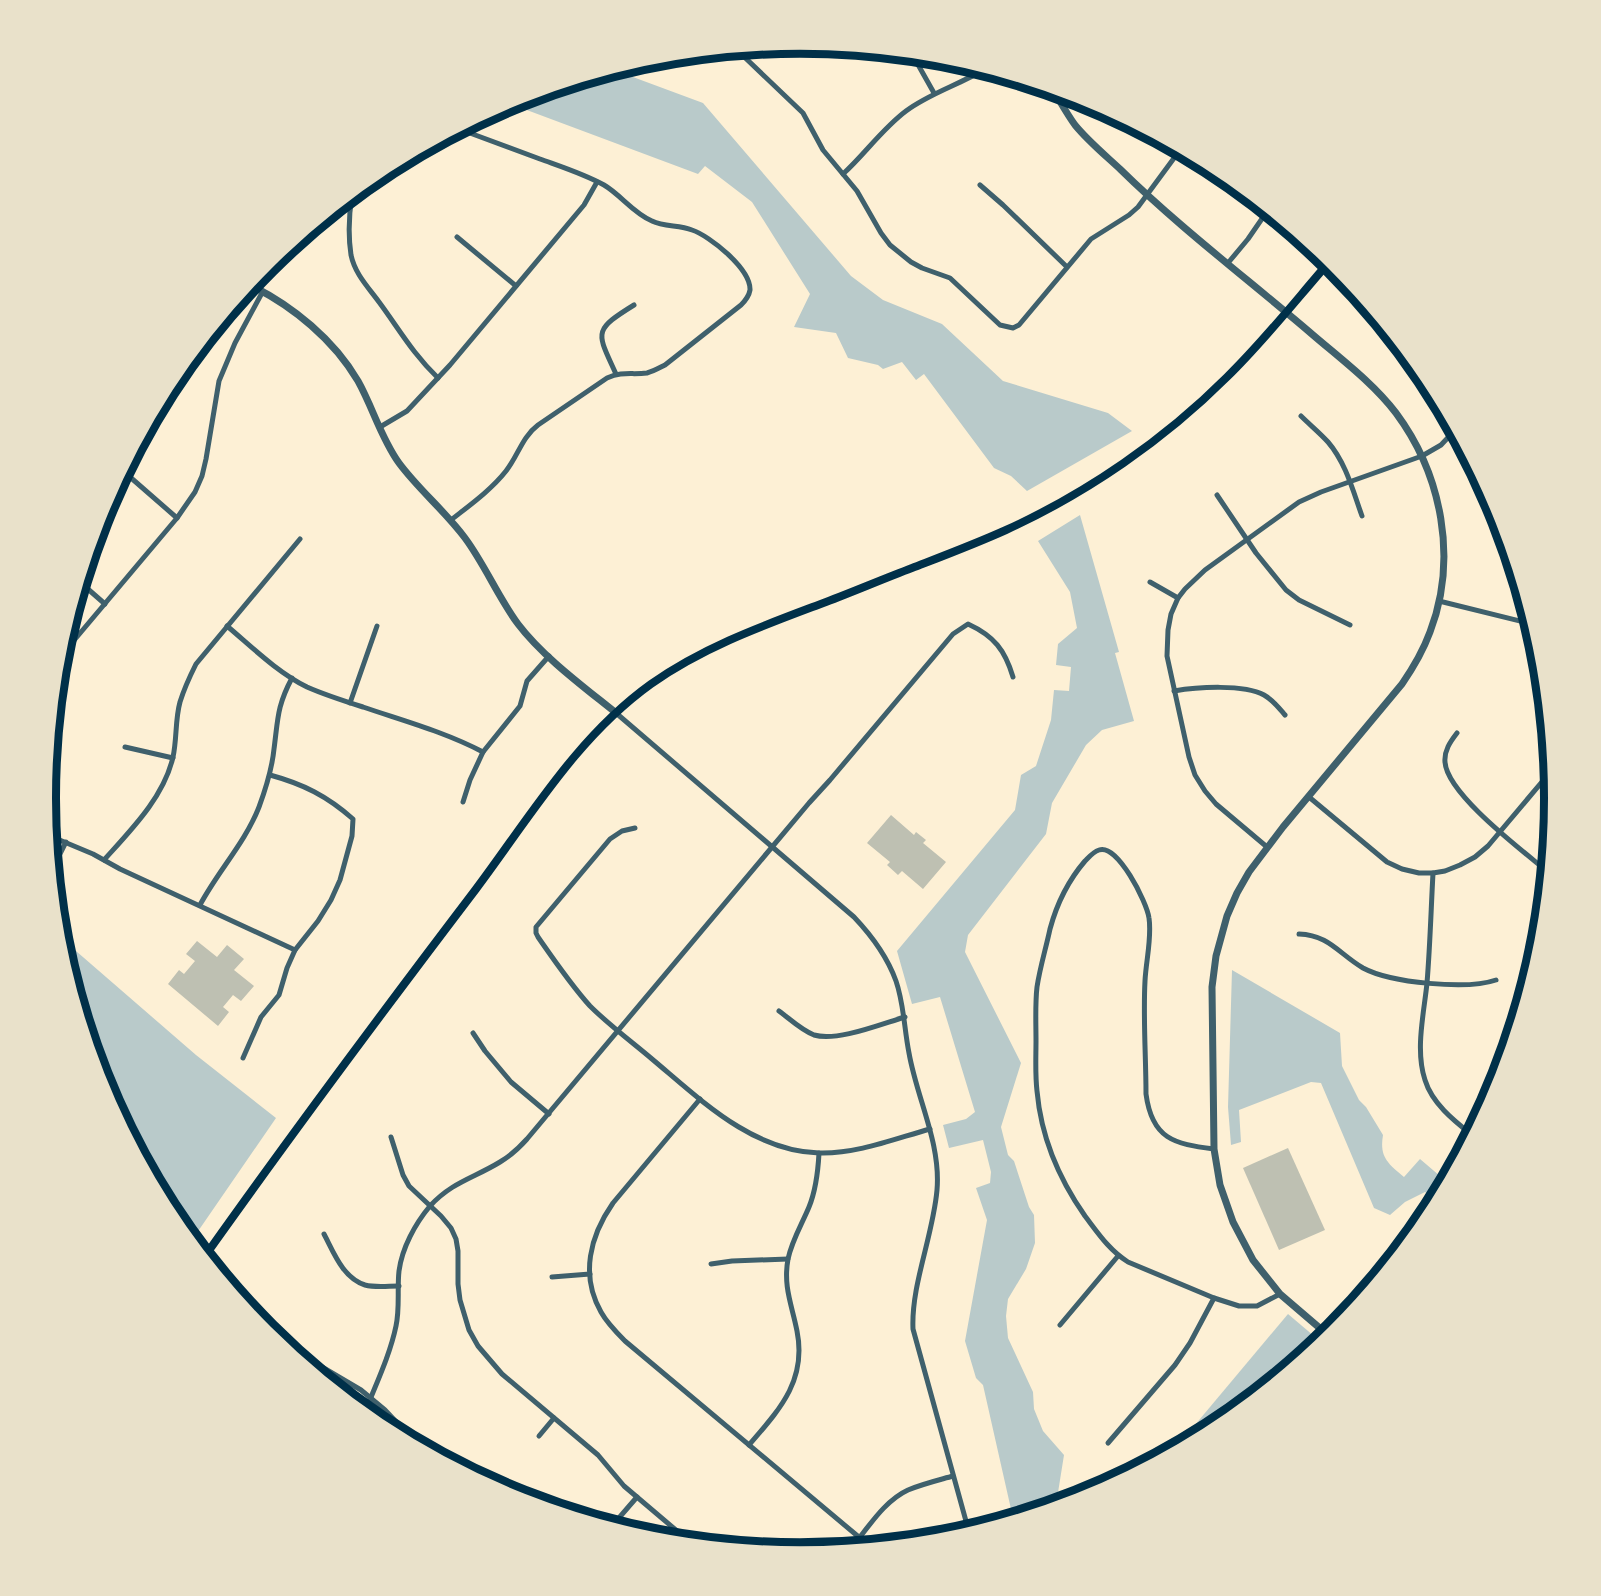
<svg xmlns="http://www.w3.org/2000/svg" width="1601" height="1596" viewBox="0 0 1601 1596" font-family="Lato,sans-serif">
  <style>
    .green { fill: #b9caca }
    .building { fill: #bec0b2 }
    .lines { fill: none; stroke-linecap: round; stroke-linejoin: round }
    .minor { stroke: #3f606c; stroke-width: 5 }
    .tertiary { stroke: #3f606c; stroke-width: 7 }
    .primary { stroke: #003049; stroke-width: 8 }
    .rim { fill: none; stroke: #003049; stroke-width: 8 }
  </style>
  <rect width="100%" height="100%" fill="#fdf0d5"/>
  <g class="green">
    <polygon points="614,70 703,103 851,276 883,300 942,324 1003,381 1108,413 1132,431 1027,491 1011,476 994,468 924,374 916,380 902,362 883,369 878,365 848,358 836,333 794,327 810,294 752,202 705,166 698,174 508,103"/>
    <polygon points="1080,515 1119,652 1115,653 1134,721 1102,730 1086,745 1052,803 1046,834 968,935 965,952 1021,1063 1001,1127 1008,1155 1014,1161 1029,1207 1034,1215 1035,1243 1026,1269 1008,1299 1006,1316 1008,1338 1033,1392 1034,1409 1043,1431 1064,1455 1056,1505 1013,1518 983,1385 976,1378 965,1341 987,1220 976,1188 990,1183 991,1172 983,1140 949,1148 943,1125 966,1119 975,1112 940,997 912,1004 897,951 1015,810 1021,775 1036,766 1051,720 1054,690 1069,691 1071,667 1056,665 1058,644 1077,628 1070,592 1038,541"/>
    <polygon points="76,951 196,1055 276,1118 192,1240 173,1217 103,1086 66,963"/>
    <path d="M 1232,970 L 1340,1033 L 1342,1066 L 1359,1100 L 1366,1107 L 1383,1135 C 1379,1158 1389,1164 1404,1177 L 1420,1159 L 1447,1182 L 1437,1201 L 1425,1192 L 1405,1202 L 1390,1215 L 1374,1208 L 1321,1083 L 1311,1082 L 1239,1110 L 1241,1142 L 1231,1145 L 1228,1107 Z"/>
    <polygon points="1288,1314 1321,1342 1219,1426 1174,1450"/>
  </g>
  <g class="building">
    <polygon points="891,815 914,835 916,832 926,840 923,843 946,862 923,889 902,871 898,875 887,865 890,862 867,843"/>
    <polygon points="197,941 217,957 227,945 244,959 234,970 254,986 241,1001 233,995 223,1007 229,1012 218,1026 168,984 179,970 184,974 195,961 186,954"/>
    <polygon points="1288,1148 1325,1230 1279,1250 1243,1168"/>
  </g>
  <g class="lines">
    <g class="minor">
      <polyline points="737,50 803,113 823,150 857,191 881,233 890,245 911,262 922,268 950,278 1000,325 1013,328 1019,325 1091,239 1129,215 1138,207 1180,150"/>
      <polyline points="912,54 934,93"/>
      <path d="M 843,174 C 865,154 882,129 906,111 C 930,93 959,85 985,69"/>
      <polyline points="980,185 1003,205 1067,267"/>
      <path d="M 352,195 C 349,214 348,235 351,255 C 355,274 368,287 379,302 C 399,329 413,354 438,378"/>
      <polyline points="457,237 516,286"/>
      <polyline points="1228,263 1248,239 1268,210"/>
      <path d="M 616,374 C 597,332 592,331 634,305"/>
      <path d="M 1301,416 C 1310,425 1320,433 1328,442 C 1346,463 1353,491 1362,516"/>
      <polyline points="380,427 407,411 450,365 584,205 597,182"/>
      <polyline points="130,477 177,518"/>
      <polyline points="1217,495 1256,553 1286,590 1299,600 1350,625"/>
      <path d="M 451,520 C 470,505 491,490 506,471 C 518,456 522,437 538,425 L 607,378 C 623,371 631,375 647,373 C 654,371 659,368 665,365 L 741,305 C 745,301 749,296 750,290 C 751,269 710,236 692,230 C 679,225 664,227 652,221 C 633,213 621,195 604,185 C 584,174 562,167 540,159 C 513,149 486,139 459,129"/>
      <polyline points="1150,582 1178,598"/>
      <polyline points="81,583 105,604"/>
      <polyline points="1439,601 1532,624"/>
      <path d="M 227,626 C 252,647 277,672 307,687 C 325,695 344,701 363,707 C 404,721 445,732 483,752"/>
      <polyline points="60,657 177,518 195,492 202,476 206,459 219,381 235,343 263,291"/>
      <path d="M 1174,691 C 1197,687 1244,684 1264,695 C 1273,700 1279,708 1285,715"/>
      <polyline points="350,703 377,626"/>
      <path d="M 616,713 L 854,917 C 872,936 887,956 896,981 C 904,1004 904,1028 909,1053 C 917,1099 941,1143 937,1190 C 933,1236 911,1285 913,1329 L 969,1532"/>
      <path d="M 1457,733 C 1450,742 1444,751 1445,762 C 1447,794 1523,851 1548,872"/>
      <polyline points="125,747 173,758"/>
      <polyline points="1309,797 1387,862 1402,869 1419,873 1433,873 1445,871 1460,865 1475,857 1488,846 1552,770"/>
      <polyline points="463,802 470,780 483,752 520,706 527,681 549,656"/>
      <path d="M 635,828 L 622,831 L 610,839 L 536,927 L 536,933 L 538,937 C 554,960 571,985 590,1006 C 609,1025 632,1042 652,1059 C 701,1100 752,1151 819,1153 C 857,1154 894,1139 930,1129"/>
      <polyline points="50,836 93,854 120,869 295,950"/>
      <polyline points="1267,847 1216,804 1205,791 1195,775 1189,757 1167,656 1168,630 1171,614 1178,598 1185,589 1205,570 1299,502 1321,492 1422,456 1441,445 1455,430"/>
      <path d="M 104,860 C 131,830 164,797 173,757 C 177,739 175,720 180,702 C 184,689 190,676 196,664 L 300,539"/>
      <polyline points="53,868 66,842"/>
      <path d="M 1433,873 C 1431,910 1430,947 1427,983 C 1424,1013 1415,1050 1425,1080 C 1432,1103 1453,1120 1472,1135"/>
      <path d="M 200,905 C 218,871 245,843 259,807 C 266,788 272,769 274,749 C 278,719 277,706 292,678"/>
      <path d="M 1299,934 C 1329,935 1339,954 1363,968 C 1391,983 1467,990 1496,980"/>
      <path d="M 779,1011 C 790,1019 801,1030 814,1035 C 837,1042 881,1024 905,1017"/>
      <polyline points="473,1033 485,1051 511,1082 549,1114"/>
      <path d="M 243,1058 L 261,1017 L 279,995 L 287,968 L 295,950 L 318,921 L 331,900 L 340,880 L 352,836 L 353,819 C 327,796 303,784 270,775"/>
      <path d="M 700,1099 L 613,1203 C 590,1236 580,1275 601,1312 C 607,1323 616,1332 625,1341 L 860,1538"/>
      <polyline points="391,1137 403,1175 409,1186 441,1216 451,1228 456,1239 458,1251 458,1284 460,1300 469,1330 478,1346 502,1374 598,1455 624,1486 690,1542"/>
      <path d="M 1214,1149 C 1174,1144 1152,1139 1146,1094 C 1146,1057 1143,1018 1145,981 C 1146,960 1152,938 1149,918 C 1147,902 1117,843 1099,850 C 1093,852 1089,857 1085,861 C 1067,882 1057,903 1050,929 C 1046,948 1040,967 1037,987 C 1035,1004 1036,1023 1036,1041 C 1036,1057 1035,1074 1037,1091 C 1041,1136 1059,1179 1085,1216 C 1098,1233 1109,1250 1128,1262 L 1214,1298 L 1239,1306 L 1257,1306 L 1280,1294"/>
      <path d="M 324,1234 C 334,1253 343,1278 365,1285 C 376,1288 388,1286 399,1286"/>
      <polyline points="711,1264 732,1261 788,1259"/>
      <polyline points="552,1277 590,1274"/>
      <polyline points="1060,1325 1118,1256"/>
      <polyline points="283,1344 361,1390 385,1410 418,1445"/>
      <path d="M 365,1412 C 376,1384 390,1355 396,1326 C 400,1308 397,1289 399,1271 C 402,1248 415,1224 430,1206 C 452,1182 474,1178 500,1162 C 510,1156 519,1148 527,1139 L 809,803 L 830,780 L 953,634 L 968,624 C 994,636 1005,650 1013,677"/>
      <polyline points="539,1436 554,1418"/>
      <polyline points="1108,1443 1175,1365 1190,1343 1214,1298"/>
      <path d="M 749,1445 C 779,1410 807,1381 797,1331 C 792,1305 783,1287 788,1259 C 792,1240 802,1224 809,1207 C 816,1190 818,1172 819,1153"/>
      <polyline points="612,1526 637,1497"/>
      <path d="M 852,1547 C 868,1528 884,1501 908,1490 C 922,1484 939,1480 953,1476"/>
    </g>
    <g class="tertiary">
      <path d="M 1053,90 C 1060,101 1067,114 1075,125 C 1088,141 1105,155 1120,169 C 1180,228 1249,280 1313,335 C 1341,359 1373,383 1396,413 C 1442,475 1458,559 1430,632 C 1423,651 1413,668 1402,684 L 1283,827 L 1249,872 L 1237,893 L 1227,916 L 1216,956 L 1212,987 L 1214,1149 L 1220,1185 L 1233,1222 L 1253,1260 L 1280,1294 L 1329,1336"/>
      <path d="M 250,285 C 293,306 334,340 358,381 C 373,408 381,438 399,463 C 419,490 445,511 465,538 C 485,565 498,597 518,624 C 543,657 584,687 616,713"/>
    </g>
    <path class="primary" d="M 205,1256 C 293,1132 384,1010 476,889 C 530,817 577,737 651,684 C 705,646 765,625 826,602 C 855,591 883,579 912,568 C 943,556 975,544 1006,530 C 1087,493 1164,440 1227,377 C 1264,341 1296,300 1330,261"/>
  </g>
  <path d="M0 0H1601V1596H0ZM56 798a744 744 0 1 1 1488 0a744 744 0 1 1-1488 0Z" fill="#e9e1ca" fill-rule="evenodd"/>
  <path class="rim" d="M56 798a744 744 0 1 1 1488 0a744 744 0 1 1-1488 0Z"/>
</svg>
